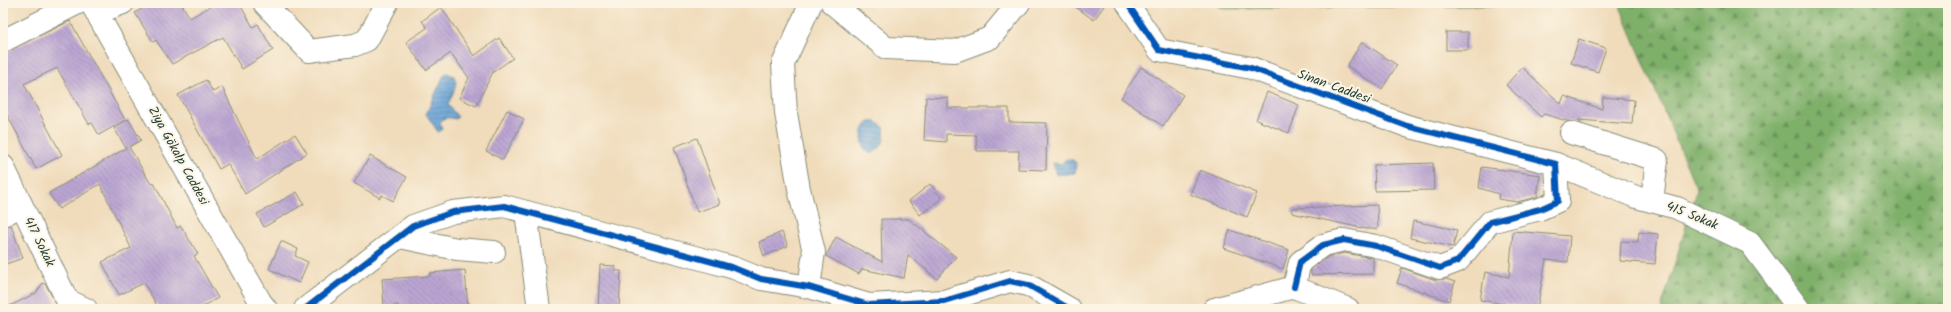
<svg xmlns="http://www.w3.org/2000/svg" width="1951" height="312" viewBox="0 0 1951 312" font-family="Kalam,sans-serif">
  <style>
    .forest { fill: url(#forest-firs); stroke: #4f7650 }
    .water { fill: url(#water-rules); stroke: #426f85 }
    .building { fill: url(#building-back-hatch) }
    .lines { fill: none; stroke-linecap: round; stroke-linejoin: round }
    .minor-casing { stroke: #888c78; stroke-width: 24 }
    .minor { stroke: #fff; stroke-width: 22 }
    .cycleway-casing { stroke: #fcf5e5; stroke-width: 8 }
    .cycleway { stroke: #0057b8; stroke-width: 6 }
    .labels { text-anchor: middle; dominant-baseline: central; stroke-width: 4; stroke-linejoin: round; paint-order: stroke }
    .street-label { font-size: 13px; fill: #1f3d34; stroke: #fcf5e5 }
  </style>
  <defs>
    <pattern id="forest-firs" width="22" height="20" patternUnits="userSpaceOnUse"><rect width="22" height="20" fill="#7fb06b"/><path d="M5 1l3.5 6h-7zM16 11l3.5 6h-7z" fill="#679059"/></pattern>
    <pattern id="water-rules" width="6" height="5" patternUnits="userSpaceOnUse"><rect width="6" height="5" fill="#66a1d6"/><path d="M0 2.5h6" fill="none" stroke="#5384ae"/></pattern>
    <pattern id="building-back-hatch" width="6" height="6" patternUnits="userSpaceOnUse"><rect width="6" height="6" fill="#bba5d3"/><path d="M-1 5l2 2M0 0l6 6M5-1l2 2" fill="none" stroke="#9788ac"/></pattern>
  </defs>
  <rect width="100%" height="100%" fill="#fcf5e5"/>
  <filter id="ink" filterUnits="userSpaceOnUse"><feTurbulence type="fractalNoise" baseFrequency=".025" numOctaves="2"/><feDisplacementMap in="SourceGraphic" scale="8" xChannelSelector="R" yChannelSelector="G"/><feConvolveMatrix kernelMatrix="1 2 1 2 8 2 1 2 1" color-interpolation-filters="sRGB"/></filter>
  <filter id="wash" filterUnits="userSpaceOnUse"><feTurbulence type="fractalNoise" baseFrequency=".012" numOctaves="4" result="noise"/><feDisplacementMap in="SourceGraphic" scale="16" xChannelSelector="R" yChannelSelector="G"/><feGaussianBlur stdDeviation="0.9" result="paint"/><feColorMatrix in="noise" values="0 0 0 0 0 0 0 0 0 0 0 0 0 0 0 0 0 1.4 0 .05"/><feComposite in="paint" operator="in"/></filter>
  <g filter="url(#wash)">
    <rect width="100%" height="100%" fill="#f0dcbb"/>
    <polygon class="forest" points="1213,3 1948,3 1948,309 1661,309 1697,190 1619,4 1224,9"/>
    <g class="water">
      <path d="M 447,73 L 454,76 L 456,82 L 455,88 L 448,105 L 458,117 L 455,119 C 448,117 445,117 440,122 L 442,130 L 438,132 L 426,114 L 444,75 Z"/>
      <path d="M 869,122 L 876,122 L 884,127 C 886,140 883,148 871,154 L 865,149 C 861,139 860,130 869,122 Z"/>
      <polygon points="1066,159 1073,160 1076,163 1075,173 1056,175 1053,163 1062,164"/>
    </g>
    <g id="blocks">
      <g class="building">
        <polygon points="151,3 181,3 190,18 216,3 239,3 253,27 258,24 273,50 242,69 223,37 172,64 156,40 153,42 135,13"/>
        <polygon points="1070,3 1106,3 1094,20"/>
        <polygon points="441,7 474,56 499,38 513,58 493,72 476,106 459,98 469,78 451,53 426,70 406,42 427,28 422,21"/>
        <polygon points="70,21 125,120 99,135 92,123 89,124 57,68 24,84 62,155 36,169 3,107 3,53"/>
        <rect x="1446" y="32" width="22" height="18"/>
        <polygon points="1579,39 1606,48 1598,72 1571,63"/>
        <polygon points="1362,42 1397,65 1382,89 1347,66"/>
        <polygon points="1141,67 1183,95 1163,126 1121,98"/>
        <polygon points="1522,67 1561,104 1564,96 1602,109 1603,97 1634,100 1632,124 1578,120 1582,123 1567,121 1544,114 1541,117 1506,85"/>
        <polygon points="206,80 213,92 222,87 257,159 295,134 307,153 245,194 228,164 219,169 178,95"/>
        <polygon points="1267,92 1299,105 1289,133 1256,120"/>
        <polygon points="926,97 948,98 948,108 1009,108 1009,122 1047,123 1046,170 1018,169 1019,151 977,151 976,135 946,134 946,142 924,140"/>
        <polygon points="507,110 524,119 503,160 486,151"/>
        <polygon points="128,119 141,140 129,147 151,184 154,183 177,228 181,226 198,254 194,256 218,298 199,309 159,309 144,283 119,295 102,262 131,248 100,184 59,209 49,193 126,148 114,128"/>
        <polygon points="697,138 720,204 697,212 674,147"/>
        <polygon points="370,156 407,177 393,201 382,195 380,198 354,183"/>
        <polygon points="1433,163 1434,190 1375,191 1374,165"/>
        <polygon points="1482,167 1540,175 1537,197 1517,202 1498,199 1499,194 1479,188"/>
        <polygon points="1200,170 1257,193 1247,217 1190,194"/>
        <polygon points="930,184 942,198 920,215 909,201"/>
        <polygon points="297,192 304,204 264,227 257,214"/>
        <polygon points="1377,205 1378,229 1367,229 1292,213 1292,208"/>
        <polygon points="881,219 909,219 956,257 937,279 908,255 904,278 862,269 859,274 826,256 836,237 882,262"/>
        <polygon points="1413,221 1457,230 1453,247 1410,238"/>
        <polygon points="11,225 23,258 3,265 3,227"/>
        <polygon points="1230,230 1289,250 1283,269 1224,248"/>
        <polygon points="1513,231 1570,236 1568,262 1546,260 1537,309 1480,300 1485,272 1509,277"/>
        <polygon points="782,232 788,246 764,256 759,242"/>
        <polygon points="1639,232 1658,234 1655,264 1620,261 1621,241 1638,242"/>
        <polygon points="281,241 298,249 295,256 308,262 299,283 269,269"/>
        <polygon points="1344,253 1373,258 1373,274 1311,275 1311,269 1328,257"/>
        <polygon points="600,265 615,266 615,271 621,271 619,309 598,309"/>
        <polygon points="1402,268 1436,280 1446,279 1455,282 1449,301 1397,283"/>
        <polygon points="465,270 468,309 398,309 398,305 384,306 382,279 430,276 430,273"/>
        <polygon points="43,283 46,285 59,309 4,309 36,293"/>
      </g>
    </g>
  </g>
  <g filter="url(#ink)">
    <use href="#blocks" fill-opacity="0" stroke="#888c78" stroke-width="1"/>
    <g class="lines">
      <g class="minor-casing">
        <g id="minor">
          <polyline points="91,3 260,301 266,309"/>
          <polyline points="264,3 309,51 355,45 367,40 387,3"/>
          <polyline points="832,3 886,48 955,51 990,38 1019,3"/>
          <polyline points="1127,3 1159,50 1251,68 1407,126 1556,164 1636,197 1677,208 1750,243 1799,309"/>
          <polyline points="97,13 123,3"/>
          <polyline points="3,41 78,3"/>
          <polyline points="1571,133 1657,160 1652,201"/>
          <polyline points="3,166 67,300 86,309"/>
          <polyline points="526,212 539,309"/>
          <polyline points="3,215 21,206"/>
          <polyline points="400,237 457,249 494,252"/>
          <polyline points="809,287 814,252 799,189 786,113 783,64 811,3"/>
          <polyline points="1294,287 1300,262 1323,245 1344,240 1376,246 1440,268 1458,261 1490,222 1540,209 1558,201 1556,164"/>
          <polyline points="305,309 413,226 453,212 504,206 713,262 734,268 761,279 809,287 869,305 944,301 1010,281 1028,285 1070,309"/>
          <polyline points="1214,309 1294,287 1348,309"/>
        </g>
      </g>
      <use href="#minor" class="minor"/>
      <g class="cycleway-casing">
        <g id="cycleway">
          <polyline points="1127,3 1159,50 1251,68 1407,126 1556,164 1558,201 1540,209 1490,222 1458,261 1440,268 1376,246 1344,240 1323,245 1300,262 1294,287"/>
          <polyline points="305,309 413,226 453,212 504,206 713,262 734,268 761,279 809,287 869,305 944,301 1010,281 1028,285 1070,309"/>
        </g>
      </g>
      <use href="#cycleway" class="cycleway"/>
    </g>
  </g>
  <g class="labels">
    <g class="street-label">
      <text transform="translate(1334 87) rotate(20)">Sinan Caddesi</text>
      <text transform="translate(178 156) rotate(61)">Ziya Gökalp Caddesi</text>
      <text transform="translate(1692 216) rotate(22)">415 Sokak</text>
      <text transform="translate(39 242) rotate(64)">417 Sokak</text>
    </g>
  </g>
  <rect width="1951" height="312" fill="none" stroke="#fcf5e5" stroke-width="16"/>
</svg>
